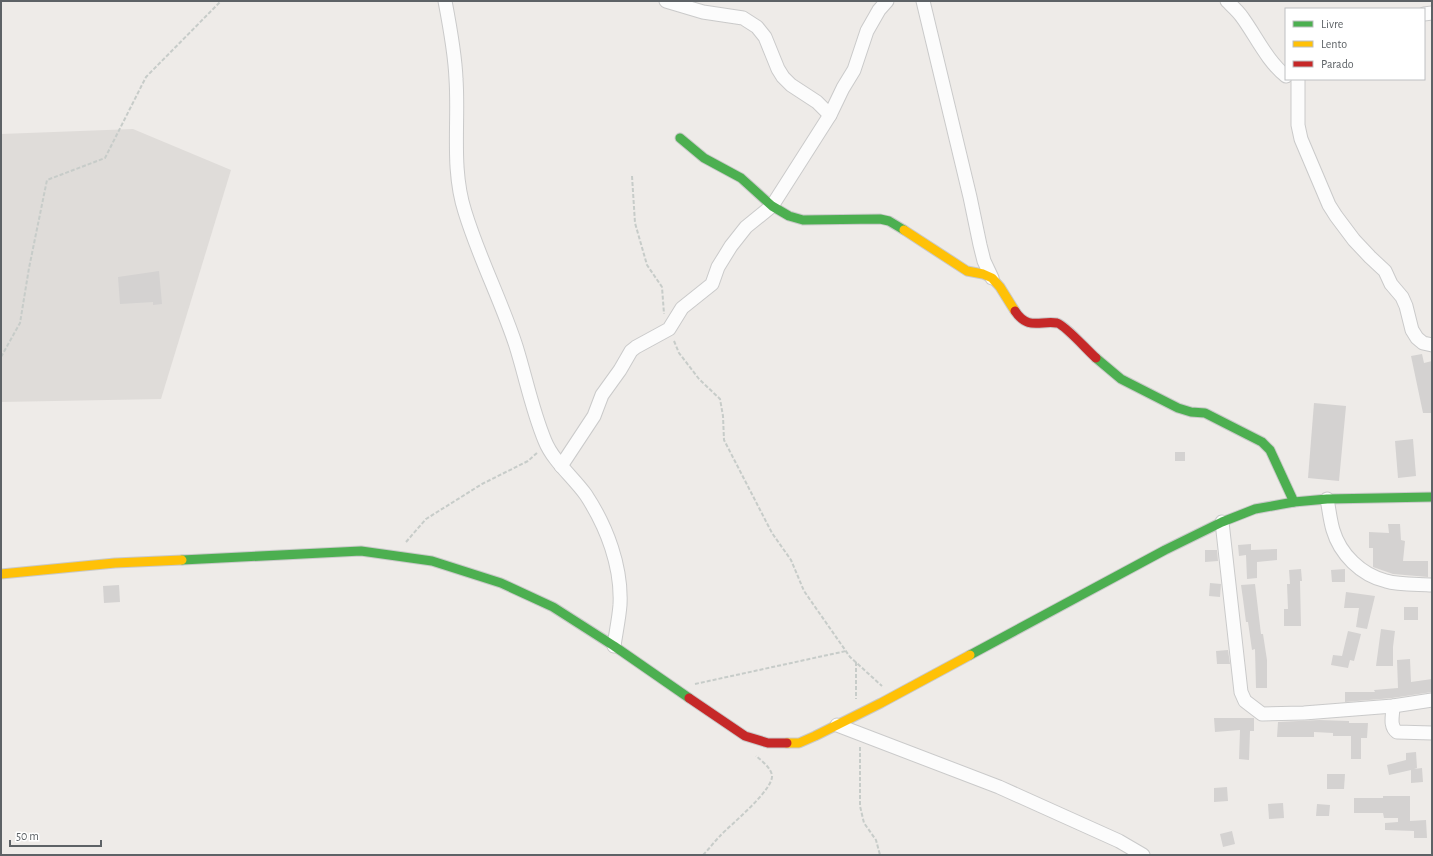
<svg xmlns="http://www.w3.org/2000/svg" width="1433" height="856" viewBox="0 0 1433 856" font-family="'Alegreya Sans',sans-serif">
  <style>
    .industrial { fill: #dfdcd9 }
    .building { fill: #d4d2d1 }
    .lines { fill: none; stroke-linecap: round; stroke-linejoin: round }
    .street-casing { stroke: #cacaca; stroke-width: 15 }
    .fast-casing { stroke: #c9c9c9; stroke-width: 11 }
    .slow-casing { stroke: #c9c9c9; stroke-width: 11 }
    .jam-casing { stroke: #c9c9c9; stroke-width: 11 }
    .path { stroke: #c7ccc9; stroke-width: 2; stroke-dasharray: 4 2; stroke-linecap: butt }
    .street { stroke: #fcfcfc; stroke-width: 13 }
    .fast { stroke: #4caf50; stroke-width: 9 }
    .slow { stroke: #ffc107; stroke-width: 9 }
    .jam { stroke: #c62828; stroke-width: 9 }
  </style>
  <rect width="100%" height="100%" fill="#eeebe8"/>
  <polygon class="industrial" points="133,129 231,170 161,399 1,402 1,134"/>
  <g class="building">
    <polygon points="159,271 162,304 153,305 153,302 120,304 118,277"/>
    <polygon points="1422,354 1424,363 1432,361 1432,413 1423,413 1411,356"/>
    <polygon points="1314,403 1346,406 1339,481 1308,478"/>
    <polygon points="1413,439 1416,476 1398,478 1395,441"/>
    <rect x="1175" y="452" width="10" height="9"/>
    <polygon points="1388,524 1400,524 1401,540 1405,541 1403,561 1428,561 1428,577 1393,574 1373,567 1373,548 1369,548 1369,532 1389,533"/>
    <polygon points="1251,544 1251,550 1277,549 1277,560 1257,562 1257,578 1247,579 1246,555 1239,556 1238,545"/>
    <polygon points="1205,550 1217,550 1218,561 1205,562"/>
    <polygon points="1301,569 1302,581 1300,581 1301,626 1284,626 1284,609 1288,609 1287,584 1290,584 1289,570"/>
    <polygon points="1345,569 1345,582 1332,582 1331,570"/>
    <polygon points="1210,583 1221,584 1220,597 1209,596"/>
    <polygon points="1255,584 1261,634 1263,634 1267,660 1267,688 1256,688 1255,649 1252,650 1248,622 1246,622 1243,599 1241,585"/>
    <polygon points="119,585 120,602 104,603 103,586"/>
    <polygon points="1346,592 1375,596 1367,629 1356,627 1359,608 1344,608"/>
    <rect x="1404" y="607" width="14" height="13"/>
    <polygon points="1381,629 1395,631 1393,647 1393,666 1376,666"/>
    <polygon points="1348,631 1361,634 1354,661 1350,660 1348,668 1331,665 1333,655 1342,656"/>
    <polygon points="1228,650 1230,664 1217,664 1216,651"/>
    <polygon points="1410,659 1411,682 1432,679 1432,692 1392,698 1345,702 1345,692 1375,692 1374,690 1398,688 1397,660"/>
    <polygon points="1214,718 1254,718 1254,731 1250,731 1249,760 1239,759 1240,730 1215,732"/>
    <polygon points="1319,720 1349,721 1349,723 1368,723 1367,738 1361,738 1361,759 1351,759 1351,736 1333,736 1333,733 1314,732 1314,737 1277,737 1278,722"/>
    <polygon points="1416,752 1417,768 1414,769 1422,768 1423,782 1411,783 1411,770 1389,775 1387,765 1406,760 1406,753"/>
    <polygon points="1327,774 1345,774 1344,789 1327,789"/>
    <polygon points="1227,787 1228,801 1214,802 1214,788"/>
    <polygon points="1383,796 1410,796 1410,821 1426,820 1427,838 1414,838 1414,831 1385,830 1385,823 1398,822 1398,818 1384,818 1383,813 1354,813 1354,798 1383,798"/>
    <polygon points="1283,803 1284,818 1269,819 1268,804"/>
    <polygon points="1317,804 1330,805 1329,816 1316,816"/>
    <polygon points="1232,831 1235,844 1223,847 1220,834"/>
  </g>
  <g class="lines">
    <g class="street-casing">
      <g id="street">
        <path d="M 445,1 C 450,27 455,53 456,79 C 459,123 451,169 465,212 C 479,258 501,300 516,346 C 526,378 532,410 545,441 C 553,461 574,478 586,495 C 607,527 622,567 620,605 C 619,618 616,632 614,646"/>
        <polyline points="666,1 703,12 743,18 757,27 765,37 778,69 783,77 791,85 817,102 830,115"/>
        <polyline points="923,1 970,197 980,245 984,261 992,278"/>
        <path d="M 1227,1 C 1232,6 1238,11 1242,17 C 1256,36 1267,61 1286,76"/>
        <polyline points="1424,14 1432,13"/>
        <polyline points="1298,79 1298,125 1301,139 1329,205 1336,216 1354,240 1370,257 1385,271 1391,284 1402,297 1406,306 1412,330 1417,338 1423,343 1432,345"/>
        <polyline points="561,466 594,416 602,395 620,370 631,351 636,347 669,329 682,308 712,284 718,267 731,246 746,227 772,206 830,115 843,88 854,70 867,31 879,10 887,1"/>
        <path d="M 1327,499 C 1329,509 1330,520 1333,530 C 1340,554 1361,575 1386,581 C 1399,585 1418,584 1432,585"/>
        <polyline points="1222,522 1241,692 1245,701 1262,714 1304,713 1393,706 1432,700"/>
        <path d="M 1393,706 C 1393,715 1389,726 1397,732 L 1432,733"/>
        <polyline points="837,725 999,787 1119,841 1143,855"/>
      </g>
    </g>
    <g class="fast-casing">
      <g id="fast">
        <polyline points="680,138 704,158 741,178 772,206 789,216 803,220 880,219 889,221 904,230"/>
        <polyline points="1096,358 1121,379 1178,408 1191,412 1205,413 1262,442 1270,450 1294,502"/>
        <polyline points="182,560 361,551 432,561 501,583 553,607 614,646 689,698"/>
        <polyline points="970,655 1165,550 1222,522 1255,509 1294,502 1327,499 1432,497"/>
      </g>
    </g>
    <g class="slow-casing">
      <g id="slow">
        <polyline points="904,230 967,271 983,274 992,278 1000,287 1015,311"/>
        <polyline points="1,574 115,563 182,560"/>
        <polyline points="787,743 799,743 815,736 881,703 970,655"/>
      </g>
    </g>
    <g class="jam-casing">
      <g id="jam">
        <path d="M 1015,311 C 1028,331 1041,320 1057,323 C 1065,325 1088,351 1096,358"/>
        <polyline points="689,698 745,736 768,743 787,743"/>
      </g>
    </g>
    <g class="path">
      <polyline points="632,176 635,223 647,265 662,287 664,314"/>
      <polyline points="674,341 679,353 699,379 720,399 723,416 724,440 772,533 791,560 804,591 850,657 882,686"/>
      <polyline points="1,357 20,323 29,268 47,180 105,158 146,77 221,1"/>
      <polyline points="406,542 426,519 482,484 528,461 538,452"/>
      <polyline points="856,662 856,699"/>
      <polyline points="695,684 846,651"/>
      <polyline points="860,747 860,806 864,823 876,840 880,855"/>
      <path d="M 703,855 C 709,849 714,842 720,836 C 730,825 774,790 772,775 C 770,767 762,761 756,756"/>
    </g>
    <use href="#street" class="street"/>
    <use href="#fast" class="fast"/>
    <use href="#slow" class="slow"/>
    <use href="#jam" class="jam"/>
  </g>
  <rect width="1433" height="856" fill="none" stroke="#5d6266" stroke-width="4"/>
  <rect x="1285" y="8" width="140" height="72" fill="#ffffff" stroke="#bec0c2"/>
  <rect x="1293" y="21" width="20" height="6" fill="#4caf50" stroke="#bec0c2"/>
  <text x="1321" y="28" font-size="12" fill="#5d6266">Livre</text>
  <rect x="1293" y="41" width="20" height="6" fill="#ffc107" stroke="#bec0c2"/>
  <text x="1321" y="48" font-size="12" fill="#5d6266">Lento</text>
  <rect x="1293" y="61" width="20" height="6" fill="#c62828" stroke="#bec0c2"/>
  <text x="1321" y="68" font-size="12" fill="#5d6266">Parado</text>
  <path d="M10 840v6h91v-6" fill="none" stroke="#5d6266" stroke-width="2"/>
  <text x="16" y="840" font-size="12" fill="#5d6266" stroke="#ffffff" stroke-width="3" paint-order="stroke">50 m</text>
</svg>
